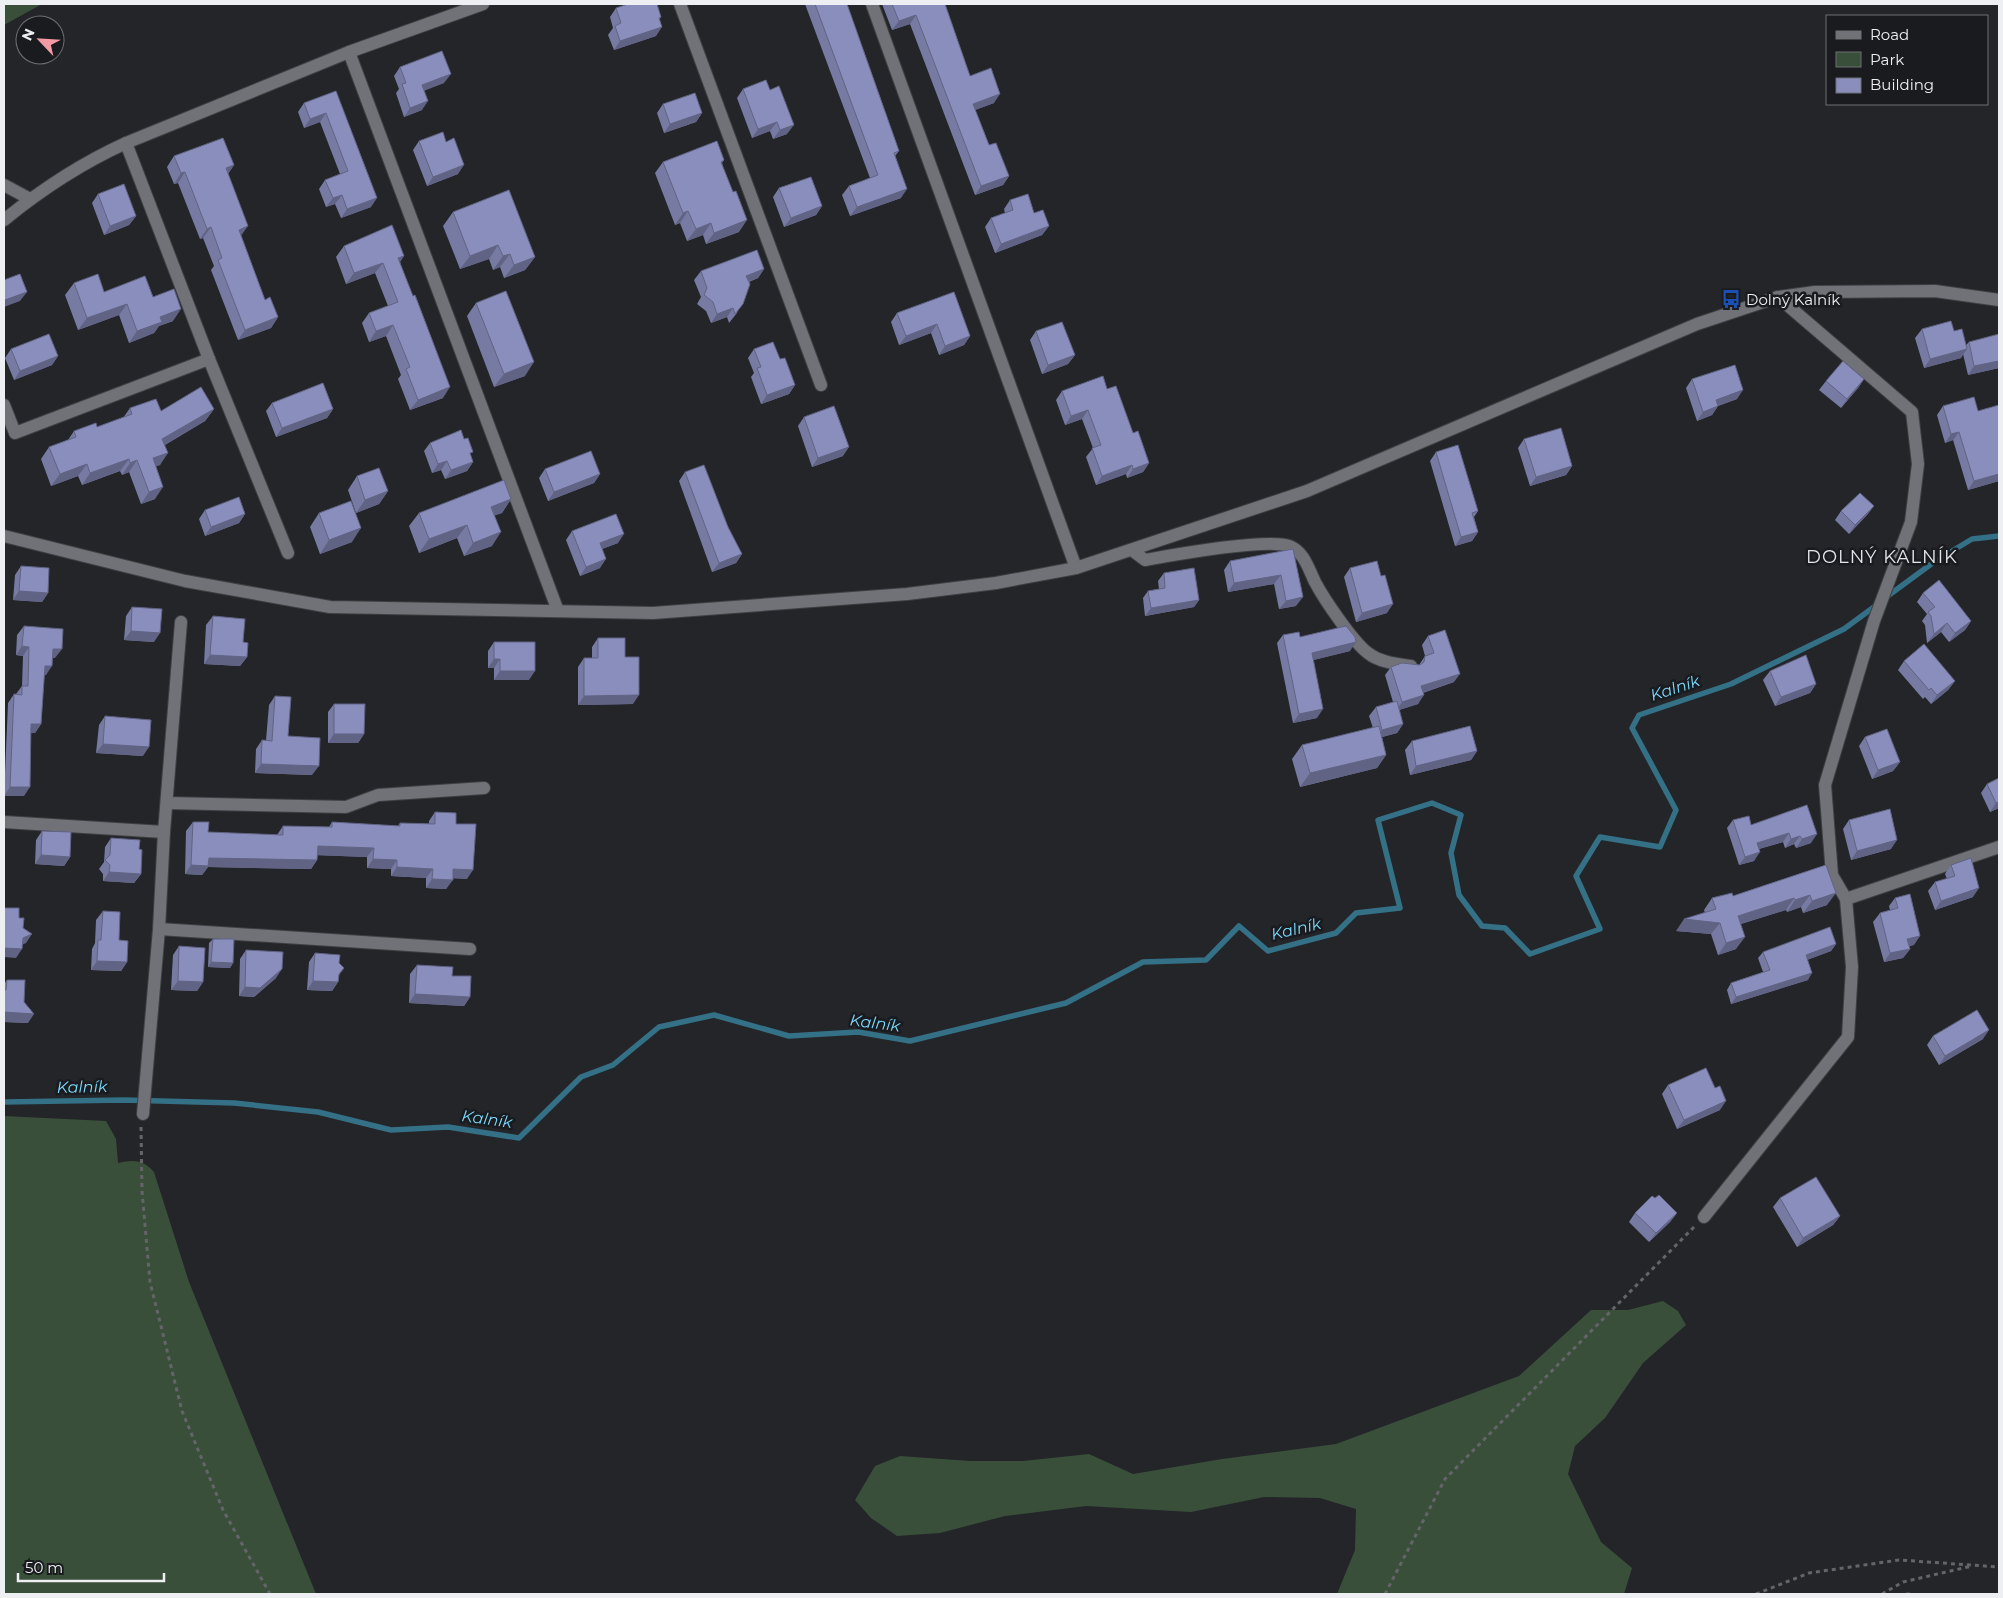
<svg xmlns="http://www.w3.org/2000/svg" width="2003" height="1598" viewBox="0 0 2003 1598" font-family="Montserrat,sans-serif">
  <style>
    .green { fill: #394f3a }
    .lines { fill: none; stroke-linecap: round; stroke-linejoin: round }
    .stream { stroke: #347086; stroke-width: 5.5 }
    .minor-casing { stroke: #3e4043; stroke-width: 14 }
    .tertiary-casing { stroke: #3e4043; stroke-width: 14 }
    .path { stroke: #646569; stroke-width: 3; stroke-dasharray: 4 4; stroke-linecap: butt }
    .minor { stroke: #707277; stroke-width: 12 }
    .tertiary { stroke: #707277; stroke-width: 12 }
    .wall { fill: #777aa3 }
    .shaded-wall { fill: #616384 }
    .building { fill: #8a8ebd; stroke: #616384 }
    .labels { text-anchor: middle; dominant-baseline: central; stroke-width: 5; stroke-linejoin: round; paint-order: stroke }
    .poi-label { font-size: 15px; fill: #eeeff2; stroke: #191b1f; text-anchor: start }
    .water-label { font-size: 16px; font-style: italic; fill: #7dd9fc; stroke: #191b1f }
    .quarter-label { font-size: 18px; letter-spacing: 1px; fill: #e1e5ea; stroke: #191b1f }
  </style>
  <rect width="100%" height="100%" fill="#232529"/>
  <g class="green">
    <polygon points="4,4 42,4 4,25"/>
    <path d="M 4,1116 L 106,1121 L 116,1139 L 118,1163 C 133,1159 144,1160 154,1172 L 189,1282 L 316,1594 L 4,1594 Z"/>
    <polygon points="1663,1301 1678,1311 1686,1325 1643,1363 1605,1418 1575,1446 1568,1474 1601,1542 1632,1568 1624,1594 1337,1594 1355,1550 1356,1509 1320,1498 1264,1497 1191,1512 1086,1506 1005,1516 940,1533 897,1536 871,1518 855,1500 875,1466 900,1456 970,1461 1023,1461 1089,1454 1133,1474 1222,1459 1336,1444 1519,1376 1591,1310 1628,1310"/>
  </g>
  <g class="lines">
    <g class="stream">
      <polyline points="1885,598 1934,562 1972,539 1999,536"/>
      <polyline points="4,1102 124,1100 234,1103 318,1112 391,1130 448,1127 519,1138 581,1077 613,1065 659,1027 714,1015 789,1036 858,1032 910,1041 1066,1003 1143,962 1206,960 1239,926 1268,951 1336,933 1356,913 1400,908 1378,820 1432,803 1461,815 1451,853 1459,895 1482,926 1505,928 1530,954 1600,929 1576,876 1600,837 1660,847 1676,810 1632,728 1639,715 1731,684 1844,629 1878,604"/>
    </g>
    <g class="minor-casing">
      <g id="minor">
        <polyline points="680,4 821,385"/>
        <polyline points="872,4 1076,568"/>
        <polyline points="349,52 558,611"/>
        <polyline points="126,143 209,359 288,553"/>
        <polyline points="4,185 30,199"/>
        <polyline points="4,405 15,433 209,359"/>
        <path d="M 1133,551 L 1145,560 C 1173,555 1265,538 1289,546 C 1304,551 1309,570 1315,582 C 1324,599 1353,642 1368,653 C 1379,662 1397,664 1411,666"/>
        <polyline points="167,803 346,807 378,795 484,788"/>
        <polyline points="4,822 164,832 181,622"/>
        <polyline points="1846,899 1999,847"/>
        <polyline points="159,929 470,949"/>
        <polyline points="143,1114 159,929 164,832"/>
        <polyline points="1704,1217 1848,1037 1852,967 1846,899 1832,875 1825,785 1874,621 1911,522 1918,464 1912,412 1778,297"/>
      </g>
    </g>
    <g class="tertiary-casing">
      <g id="tertiary">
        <path d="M 4,220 C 42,189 82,163 126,143 L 349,52 L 483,4"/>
        <polyline points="4,536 185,581 330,607 653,613 907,594 996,583 1076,568 1307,491 1697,324 1778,297 1815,292 1935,291 1999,300"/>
      </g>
    </g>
    <g class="path">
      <polyline points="141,1127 142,1191 150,1282 182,1411 223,1510 270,1594"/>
      <polyline points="1385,1594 1445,1479 1694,1227"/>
      <polyline points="1756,1594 1809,1573 1899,1560 1999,1567"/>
      <polyline points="1882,1594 1903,1582 1972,1566"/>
      <polyline points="1906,1594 1911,1594"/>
    </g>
    <use href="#minor" class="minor"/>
    <use href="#tertiary" class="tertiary"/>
  </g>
  <g class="wall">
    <polygon points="805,4 847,4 899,151 895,156 901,198 850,216 842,195 849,186 870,178"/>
    <polygon points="882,4 945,4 970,76 994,103 975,110 989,145 1009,176 1003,185 975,195 910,24 892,30"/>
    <polygon points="616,8 661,17 659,20 656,36 614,50 608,35 613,28 610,17"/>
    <polygon points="400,67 444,83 424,90 422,110 404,117 396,93 399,89 394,76"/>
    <polygon points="766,80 787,134 773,139 770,131 752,138 737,98 743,89"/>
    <polygon points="336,91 371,207 341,218 335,204 326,207 319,189 325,180 340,174 320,122 304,128 298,112 304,103"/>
    <polygon points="663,104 702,113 696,122 664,133 657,113"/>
    <polygon points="419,141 446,142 458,174 427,186 413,150"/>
    <polygon points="174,156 234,165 228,174 241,236 265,300 278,317 271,328 238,340 211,270 214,266 203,238 200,239 178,183 174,184 167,167"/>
    <polygon points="724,160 722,163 739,232 706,244 703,235 687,241 680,223 675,225 655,173 663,162"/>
    <polygon points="779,188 822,206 816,215 784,227 773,197"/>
    <polygon points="98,194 136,216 129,225 104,235 92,203"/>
    <polygon points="1010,200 1049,226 1042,235 995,253 985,227 991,218 1005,213 1004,209"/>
    <polygon points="453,212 535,257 525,270 504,278 500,267 493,270 489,259 460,269 443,226"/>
    <polygon points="344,246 400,262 443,398 410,410 398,379 401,375 386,336 369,342 362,323 369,313 388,306 375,273 346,284 336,257"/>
    <polygon points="764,269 758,278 749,282 737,313 729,323 727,317 711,323 706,311 697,304 701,297 694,280 701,271"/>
    <polygon points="74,283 104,292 153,297 173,321 159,326 154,333 129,343 119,315 78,330 65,295"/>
    <polygon points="954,292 970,336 964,345 939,355 931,333 899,345 891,322 897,313"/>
    <polygon points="476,303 525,376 494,387 467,316"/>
    <polygon points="1922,329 1954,331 1966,345 1969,342 1999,368 1968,375 1963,354 1961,358 1924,368 1915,338"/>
    <polygon points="1036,331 1075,355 1068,364 1042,374 1030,340"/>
    <polygon points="11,349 58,356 52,365 14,380 5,358"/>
    <polygon points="754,349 780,359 795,385 789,394 761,404 751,377 754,373 748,358"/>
    <polygon points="1692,379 1737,399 1718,406 1712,415 1697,421 1686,388"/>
    <polygon points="1864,379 1858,388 1841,408 1819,390 1826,381"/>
    <polygon points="1107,389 1149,463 1143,472 1127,478 1126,474 1096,485 1086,457 1093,448 1082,419 1065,425 1056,400 1062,391"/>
    <polygon points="272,403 333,409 327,418 276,437 266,411"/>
    <polygon points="1943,406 1999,481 1968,490 1953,440 1945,443 1937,415"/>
    <polygon points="130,408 161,411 214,409 205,421 165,445 160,465 156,466 155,499 141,504 129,472 122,475 120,471 82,485 78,476 51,486 41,459 49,447 68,440 74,431 97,427 123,418"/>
    <polygon points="804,417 843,456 812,467 798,426"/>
    <polygon points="1524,439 1572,466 1566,475 1530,486 1518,448"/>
    <polygon points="430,443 471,456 473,462 467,471 445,479 441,470 432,473 424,451"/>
    <polygon points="1436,452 1478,511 1474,517 1478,532 1472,541 1455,546 1430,461"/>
    <polygon points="545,469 600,474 594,483 548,501 539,478"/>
    <polygon points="685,472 742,554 736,563 712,572 679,481"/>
    <polygon points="357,476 388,491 379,504 356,513 348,490"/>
    <polygon points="511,499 502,513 495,515 492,546 464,556 457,538 419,553 409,526 419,513"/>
    <polygon points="1874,506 1867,515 1849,534 1835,520 1841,511"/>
    <polygon points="205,510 245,514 239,523 205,536 199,519"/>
    <polygon points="319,513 352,542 320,554 310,527"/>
    <polygon points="572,531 618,543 602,549 600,568 580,576 566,540"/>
    <polygon points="1293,549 1296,606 1279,609 1274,584 1228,592 1224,570 1230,561"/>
    <polygon points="21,566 48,593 42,602 13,600 15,575"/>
    <polygon points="1350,568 1387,613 1356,622 1344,577"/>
    <polygon points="1164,573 1199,600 1194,607 1145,616 1143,598 1148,591 1159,589 1158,581"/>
    <polygon points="1923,593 1971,621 1965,630 1949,642 1941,632 1927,643 1925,625 1922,621 1927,614 1917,602"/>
    <polygon points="132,607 154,642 124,640 126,616"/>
    <polygon points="213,616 243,642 247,657 240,666 204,664 206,625"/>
    <polygon points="24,626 55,658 52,658 46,675 44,675 41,724 35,733 30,733 24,796 4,796 8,703 14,694 16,694 22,686 23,656 16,655 17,635"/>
    <polygon points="1283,635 1350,651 1313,660 1317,718 1293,723 1277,643"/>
    <polygon points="1428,636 1454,682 1423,693 1418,704 1399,710 1403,724 1397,733 1382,737 1386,755 1377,768 1300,787 1292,759 1302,745 1373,728 1369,716 1376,707 1393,702 1385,675 1391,667 1419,665 1425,656 1422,645"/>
    <polygon points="598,638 625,657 633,704 578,705 578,667 584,658 592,658 592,647"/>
    <polygon points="494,642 529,680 494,680 494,668 488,668 488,651"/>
    <polygon points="1904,661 1955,681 1948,690 1931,704 1925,697 1923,699 1898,670"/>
    <polygon points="1770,671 1816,684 1810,693 1775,706 1763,680"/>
    <polygon points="275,696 288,736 312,775 255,773 256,749 262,740 266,740 269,705"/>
    <polygon points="334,704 364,734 358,743 328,743 328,712"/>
    <polygon points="105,716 143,756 96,753 99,725"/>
    <polygon points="1865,737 1900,762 1893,771 1872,779 1859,746"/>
    <polygon points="1412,741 1477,751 1471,760 1410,775 1405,750"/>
    <polygon points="1987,784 1999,808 1990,812 1981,793"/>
    <polygon points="1807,805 1811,843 1796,848 1794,844 1785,848 1783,842 1759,849 1754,861 1739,865 1727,828 1733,820 1751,825"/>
    <polygon points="435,812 456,824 467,879 453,878 446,889 426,888 426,878 391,876 391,869 367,868 367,857 317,855 317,860 311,869 208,867 202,875 185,874 186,831 193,822 208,832 277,835 283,826 329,827 332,822 398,826 400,823 429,824 429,821"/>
    <polygon points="1849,820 1891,849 1851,860 1843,829"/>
    <polygon points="42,831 70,857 64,866 35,864 36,840"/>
    <polygon points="111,838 139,849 141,874 134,883 103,881 103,874 99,869 104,862 105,847"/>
    <polygon points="1826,865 1827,905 1803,913 1801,907 1787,912 1786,910 1741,924 1736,949 1718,955 1711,934 1676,931 1705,913 1704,910 1712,898 1733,896"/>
    <polygon points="1951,865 1973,897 1935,910 1928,891 1935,882 1947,879 1945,874"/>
    <polygon points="1895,898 1914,945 1909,946 1910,949 1903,958 1884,962 1873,922 1880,913 1890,910 1889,906"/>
    <polygon points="103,911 119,940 127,962 121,971 91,970 92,949 95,943 96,920"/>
    <polygon points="213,939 233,963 230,968 208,967 209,943"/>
    <polygon points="1836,944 1831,951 1807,960 1808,980 1731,1004 1727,990 1731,983 1763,972 1758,958 1763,952"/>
    <polygon points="179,946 203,982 197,991 171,990 173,955"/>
    <polygon points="246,950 276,978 254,997 239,996 240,959"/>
    <polygon points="315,953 339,977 338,982 332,991 307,990 309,962"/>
    <polygon points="417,965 452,976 470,997 464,1006 409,1003 410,974"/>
    <polygon points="7,980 24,1002 28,1023 4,1022 4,984"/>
    <polygon points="1933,1036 1983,1039 1939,1065 1927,1045"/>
    <polygon points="1668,1085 1715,1088 1720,1110 1677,1129 1662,1094"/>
    <polygon points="1655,1198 1677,1213 1670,1222 1649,1242 1629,1222 1635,1213"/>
    <polygon points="1780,1198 1840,1216 1833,1225 1797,1247 1773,1207"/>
  </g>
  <g class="shaded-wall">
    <polygon points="916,15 910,24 892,30 899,21"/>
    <polygon points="662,27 656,36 614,50 620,41"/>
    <polygon points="451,74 444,83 416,94 422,85"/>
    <polygon points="1000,94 994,103 967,113 973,104"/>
    <polygon points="428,101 422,110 404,117 410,108"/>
    <polygon points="326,113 320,122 304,128 310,119"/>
    <polygon points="702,113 696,122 664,133 670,124"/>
    <polygon points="777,122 770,131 752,138 758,129"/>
    <polygon points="794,125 787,134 773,139 780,130"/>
    <polygon points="234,165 226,176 226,168"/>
    <polygon points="464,165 458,174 427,186 433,177"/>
    <polygon points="185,172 178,183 174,184 181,173"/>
    <polygon points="1009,176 1003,185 975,195 981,186"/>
    <polygon points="907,189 901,198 850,216 857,207"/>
    <polygon points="342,195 335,204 326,207 333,198"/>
    <polygon points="377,198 371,207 341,218 347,209"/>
    <polygon points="822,206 816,215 784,227 791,218"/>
    <polygon points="688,211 680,223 675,225 683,213"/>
    <polygon points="136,216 129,225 104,235 110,226"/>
    <polygon points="747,220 739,232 706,244 714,233"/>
    <polygon points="711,223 703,235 687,241 696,229"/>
    <polygon points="248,226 240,237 239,230"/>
    <polygon points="1049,226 1042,235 995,253 1001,244"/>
    <polygon points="211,227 203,238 200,239 207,229"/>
    <polygon points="498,245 489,259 460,269 470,256"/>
    <polygon points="510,254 500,267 493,270 503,256"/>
    <polygon points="404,256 397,267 398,258"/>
    <polygon points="535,257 525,270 504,278 514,265"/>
    <polygon points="383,263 375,273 346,284 354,273"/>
    <polygon points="764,269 758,278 740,285 746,276"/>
    <polygon points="27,292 20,301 4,307 4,301 5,300"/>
    <polygon points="127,304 119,315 78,330 87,318"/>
    <polygon points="733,308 727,317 711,323 717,314"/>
    <polygon points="181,309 173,321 159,326 154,333 129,343 137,331 160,317"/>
    <polygon points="278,317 271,328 238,340 245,330"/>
    <polygon points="937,324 931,333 899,345 906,336"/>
    <polygon points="393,325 386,336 369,342 376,331"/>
    <polygon points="970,336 964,345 939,355 945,346"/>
    <polygon points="1967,349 1961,358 1924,368 1930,359"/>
    <polygon points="1075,355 1068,364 1042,374 1048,365"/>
    <polygon points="58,356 52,365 14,380 20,371"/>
    <polygon points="1999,361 1999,368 1968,375 1974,366"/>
    <polygon points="534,362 525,376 494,387 504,374"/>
    <polygon points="1864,379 1858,388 1841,408 1847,399"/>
    <polygon points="795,385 789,394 761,404 767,395"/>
    <polygon points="450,387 443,398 410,410 418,400"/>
    <polygon points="1743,390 1737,399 1710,409 1716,400"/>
    <polygon points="1718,406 1712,415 1697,421 1703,412"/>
    <polygon points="214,409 205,421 154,451 162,439"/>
    <polygon points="333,409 327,418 276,437 282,428"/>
    <polygon points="1088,410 1082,419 1065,425 1071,416"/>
    <polygon points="1959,432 1953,440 1945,443 1951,434"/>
    <polygon points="849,447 843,456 812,467 818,458"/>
    <polygon points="168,453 160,465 145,470 153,458"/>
    <polygon points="129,459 120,471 82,485 90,473"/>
    <polygon points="137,460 129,472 122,475 130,463"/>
    <polygon points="447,461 441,470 432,473 438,464"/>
    <polygon points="473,462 467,471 445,479 451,470"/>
    <polygon points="1149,463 1143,472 1127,478 1133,469"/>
    <polygon points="87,464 78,476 51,486 60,474"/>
    <polygon points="1132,465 1126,474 1096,485 1102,476"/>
    <polygon points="1572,466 1566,475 1530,486 1536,477"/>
    <polygon points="600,474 594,483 548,501 554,492"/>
    <polygon points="1999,474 1999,481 1968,490 1974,481"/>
    <polygon points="163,487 155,499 141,504 149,492"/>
    <polygon points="388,491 379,504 356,513 365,500"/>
    <polygon points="511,499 502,513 482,520 491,507"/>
    <polygon points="1874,506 1867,515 1849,534 1855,525"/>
    <polygon points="245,514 239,523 205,536 211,527"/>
    <polygon points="467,525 457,538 419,553 429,539"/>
    <polygon points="361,528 352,542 320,554 329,540"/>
    <polygon points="501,532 492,546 464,556 473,543"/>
    <polygon points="1478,532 1472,541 1455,546 1461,537"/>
    <polygon points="624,534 618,543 594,552 600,543"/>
    <polygon points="742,554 736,563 712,572 719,563"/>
    <polygon points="606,559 600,568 580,576 586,567"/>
    <polygon points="1281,575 1274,584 1228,592 1234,583"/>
    <polygon points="19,591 48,593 42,602 13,600"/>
    <polygon points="1303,597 1296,606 1279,609 1286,601"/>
    <polygon points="1199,600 1194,607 1145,616 1151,608"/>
    <polygon points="1393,604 1387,613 1356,622 1362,613"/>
    <polygon points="1971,621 1965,630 1949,642 1955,633"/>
    <polygon points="1947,623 1941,632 1927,643 1934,634"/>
    <polygon points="131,631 160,633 154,642 124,640"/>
    <polygon points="1356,642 1350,651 1306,662 1312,653"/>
    <polygon points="22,646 29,647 23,656 16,655"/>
    <polygon points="53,649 62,649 55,658 47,658"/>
    <polygon points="210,655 247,657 240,666 204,664"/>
    <polygon points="494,659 500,659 494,668 488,668"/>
    <polygon points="45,666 52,666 46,675 38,675"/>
    <polygon points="500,671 535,671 529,680 494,680"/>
    <polygon points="1460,674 1454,682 1415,695 1421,686"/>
    <polygon points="1955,681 1948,690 1931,704 1937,695"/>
    <polygon points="1816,684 1810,693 1775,706 1781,697"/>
    <polygon points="639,695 633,704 578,705 584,696"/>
    <polygon points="1424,695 1418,704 1396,711 1402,702"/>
    <polygon points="1323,709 1317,718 1293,723 1299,714"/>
    <polygon points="31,724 41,724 35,733 24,733"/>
    <polygon points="1403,724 1397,733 1375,739 1382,730"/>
    <polygon points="334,734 364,734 358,743 328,743"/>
    <polygon points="103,744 149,747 143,756 96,753"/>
    <polygon points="1477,751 1471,760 1410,775 1416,766"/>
    <polygon points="1386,755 1377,768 1300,787 1310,773"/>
    <polygon points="1900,762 1893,771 1872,779 1878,770"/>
    <polygon points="261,764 319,766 312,775 255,773"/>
    <polygon points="10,787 30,787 24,796 4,796"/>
    <polygon points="1999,802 1999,808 1990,812 1996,803"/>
    <polygon points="1789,833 1783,842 1751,851 1757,843"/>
    <polygon points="1817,834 1811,843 1796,848 1802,839"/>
    <polygon points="1800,836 1794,844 1785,848 1791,839"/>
    <polygon points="1897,840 1891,849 1851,860 1857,851"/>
    <polygon points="318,846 374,848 367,857 311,855"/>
    <polygon points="1760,852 1754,861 1739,865 1745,857"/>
    <polygon points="41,855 70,857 64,866 35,864"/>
    <polygon points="209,858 317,860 311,869 208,867 202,875 185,874 191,865"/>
    <polygon points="373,859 397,860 391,869 367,868"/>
    <polygon points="397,867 433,869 426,878 391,876"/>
    <polygon points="453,869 473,870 467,879 447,878"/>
    <polygon points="109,872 141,874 134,883 103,881"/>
    <polygon points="432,879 453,880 446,889 426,888"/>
    <polygon points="1979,888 1973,897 1935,910 1941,901"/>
    <polygon points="1836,893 1827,905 1803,913 1812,901"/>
    <polygon points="1810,895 1801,907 1787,912 1795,900"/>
    <polygon points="1794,898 1786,910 1730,927 1738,916"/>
    <polygon points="1684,919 1720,923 1711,934 1676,931"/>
    <polygon points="32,934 26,943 17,947 23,938"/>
    <polygon points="1920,936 1914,945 1900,948 1907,939"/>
    <polygon points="1745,937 1736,949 1718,955 1726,943"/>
    <polygon points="1836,944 1831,951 1801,962 1806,955"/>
    <polygon points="4,948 22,949 16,958 4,957"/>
    <polygon points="1910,949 1903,958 1884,962 1890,953"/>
    <polygon points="97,961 127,962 121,971 91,970"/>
    <polygon points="211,962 233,963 230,968 208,967"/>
    <polygon points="344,968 338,977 338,982 332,991 307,990 313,981 339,974"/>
    <polygon points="282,969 276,978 254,997 239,996 245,987"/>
    <polygon points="1812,973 1808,980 1731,1004 1736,997"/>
    <polygon points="178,981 203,982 197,991 171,990"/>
    <polygon points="415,994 470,997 464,1006 409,1003"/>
    <polygon points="4,1012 34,1014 28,1023 4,1022"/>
    <polygon points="1989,1030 1983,1039 1939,1065 1945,1056"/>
    <polygon points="1726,1101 1720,1110 1677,1129 1684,1120"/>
    <polygon points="1677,1213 1670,1222 1649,1242 1656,1233"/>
    <polygon points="1840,1216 1833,1225 1797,1247 1803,1238"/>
  </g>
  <g class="building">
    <polygon points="628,4 657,4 661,17 659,18 662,27 620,41 615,26 621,23 616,8"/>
    <polygon points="815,4 847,4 899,151 894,153 907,189 857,207 849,186 878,175"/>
    <polygon points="892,4 945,4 970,76 991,68 1000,94 973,104 989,145 996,143 1009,176 981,186 916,15 899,21"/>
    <polygon points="442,51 451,74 422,85 428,101 410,108 402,84 406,83 400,67"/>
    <polygon points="766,80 770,90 779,86 794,125 780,130 777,122 758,129 743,89"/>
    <polygon points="336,91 377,198 347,209 342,195 333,198 325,180 348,171 326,113 310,119 304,103"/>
    <polygon points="695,93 702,113 670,124 663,104"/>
    <polygon points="443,132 446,142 454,138 464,165 433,177 419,141"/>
    <polygon points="223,138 234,165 226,168 248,226 239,230 265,300 270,297 278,317 245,330 218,260 222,258 211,227 207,229 185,172 181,173 174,156"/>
    <polygon points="717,141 724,160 721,162 733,192 736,191 747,220 714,233 711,223 696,229 688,211 683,213 663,162"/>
    <polygon points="811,177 822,206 791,218 779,188"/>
    <polygon points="124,184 136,216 110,226 98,194"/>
    <polygon points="509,190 535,257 514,265 510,254 503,256 498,245 470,256 453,212"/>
    <polygon points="1028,194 1034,213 1043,210 1049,226 1001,244 991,218 1013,210 1010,200"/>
    <polygon points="392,225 404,256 398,258 413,296 415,295 450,387 418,400 406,369 410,367 393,325 376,331 369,313 398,302 383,263 354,273 344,246"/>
    <polygon points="757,250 764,269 746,276 750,284 743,304 735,314 733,308 717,314 713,302 704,295 707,288 701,271"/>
    <polygon points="20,274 27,292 5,300 4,298 4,280"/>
    <polygon points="98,274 104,292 145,276 153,297 174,289 181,309 160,317 162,322 137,331 127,304 87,318 74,283"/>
    <polygon points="506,291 534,362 504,374 476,303"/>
    <polygon points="954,292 970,336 945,346 937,324 906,336 897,313"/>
    <polygon points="1951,321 1954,331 1962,329 1967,349 1930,359 1922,329"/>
    <polygon points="1062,322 1075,355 1048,365 1036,331"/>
    <polygon points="49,334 58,356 20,371 11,349"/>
    <polygon points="1999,334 1999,361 1974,366 1969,342"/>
    <polygon points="773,342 780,359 785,358 795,385 767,395 757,368 761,367 754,349"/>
    <polygon points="1843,361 1864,379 1847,399 1826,381"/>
    <polygon points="1735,365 1743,390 1716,400 1718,406 1703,412 1692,379"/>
    <polygon points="1103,376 1107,389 1116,386 1133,433 1138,431 1149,463 1133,469 1132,465 1102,476 1092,448 1101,445 1088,410 1071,416 1062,391"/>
    <polygon points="323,383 333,409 282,428 272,403"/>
    <polygon points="201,387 214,409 162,439 168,453 153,458 163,487 149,492 137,460 130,463 129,459 90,473 87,464 60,474 49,447 76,437 74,431 96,423 97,427 132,414 130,408 156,399 161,411"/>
    <polygon points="1974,397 1978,411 1999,405 1999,474 1974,481 1959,432 1951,434 1943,406"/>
    <polygon points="834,406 849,447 818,458 804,417"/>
    <polygon points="1561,428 1572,466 1536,477 1524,439"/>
    <polygon points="461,430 464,439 468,438 473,452 470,453 473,462 451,470 447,461 438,464 430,443"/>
    <polygon points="1458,445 1478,511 1472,513 1478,532 1461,537 1436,452"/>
    <polygon points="591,451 600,474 554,492 545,469"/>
    <polygon points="704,465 728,527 742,554 719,563 685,472"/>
    <polygon points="379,468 388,491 365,500 357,476"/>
    <polygon points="504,480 511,499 491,507 501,532 473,543 467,525 429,539 419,513"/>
    <polygon points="1860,493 1874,506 1855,525 1841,511"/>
    <polygon points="239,497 245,514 211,527 205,510"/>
    <polygon points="351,501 361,528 329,540 319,513"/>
    <polygon points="616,514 624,534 600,543 606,559 586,567 572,531"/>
    <polygon points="1293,549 1303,597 1286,601 1281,575 1234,583 1230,561"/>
    <polygon points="1377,561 1381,576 1385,575 1393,604 1362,613 1350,568"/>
    <polygon points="21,566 49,568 48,593 19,591"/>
    <polygon points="1194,568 1199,600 1151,608 1148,591 1165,588 1164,573"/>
    <polygon points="1939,580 1971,621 1955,633 1947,623 1934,634 1931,616 1928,612 1935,607 1923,593"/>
    <polygon points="132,607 162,609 160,633 131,631"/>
    <polygon points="213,616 245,619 243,642 248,643 247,657 210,655"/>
    <polygon points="24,626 63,629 62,649 53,649 52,666 45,666 41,724 31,724 30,787 10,787 14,694 22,695 22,686 28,686 29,647 22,646"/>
    <polygon points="1346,626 1355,637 1356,642 1312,653 1323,709 1299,714 1283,635 1299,632 1300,637"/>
    <polygon points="1445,630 1460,674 1421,686 1424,695 1402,702 1391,667 1402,663 1420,665 1424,662 1425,656 1434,653 1428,636"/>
    <polygon points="598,638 625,638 625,657 639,657 639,695 584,696 584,658 598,658"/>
    <polygon points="494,642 535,642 535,671 500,671 500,659 494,659"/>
    <polygon points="1924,644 1955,681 1937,695 1931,688 1929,690 1904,661"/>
    <polygon points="1806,655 1816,684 1781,697 1770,671"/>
    <polygon points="275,696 291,697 288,736 320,738 319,766 261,764 262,740 272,741"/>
    <polygon points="1397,701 1403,724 1382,730 1376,707"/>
    <polygon points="334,704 365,704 364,734 334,734"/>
    <polygon points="105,716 151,720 149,747 103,744"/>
    <polygon points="1379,726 1386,755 1310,773 1302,745"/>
    <polygon points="1470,726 1477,751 1416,766 1412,741"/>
    <polygon points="1887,729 1900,762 1878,770 1865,737"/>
    <polygon points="1999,778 1999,802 1996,803 1987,784"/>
    <polygon points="1807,805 1817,834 1802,839 1800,836 1791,839 1789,833 1757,843 1760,852 1745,857 1733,820 1749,816 1751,825"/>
    <polygon points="1890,809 1897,840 1857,851 1849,820"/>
    <polygon points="435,812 456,813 456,824 476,824 473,870 453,869 453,880 432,879 433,869 397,867 397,860 373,859 374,848 318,846 317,860 209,858 208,866 191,865 193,822 209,822 208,832 283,835 283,826 332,827 332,822 400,826 400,823 435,824"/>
    <polygon points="42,831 71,832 70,857 41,855"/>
    <polygon points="111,838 140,840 139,849 142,850 141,874 109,872 110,865 105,860 110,855"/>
    <polygon points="1971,858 1979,888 1941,901 1935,882 1955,876 1951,865"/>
    <polygon points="1826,865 1836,893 1812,901 1810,895 1795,900 1794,898 1738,916 1745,937 1726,943 1720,923 1684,919 1716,909 1712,898 1732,893 1733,896"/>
    <polygon points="1910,894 1920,936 1907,939 1910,949 1890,953 1880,913 1898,908 1895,898"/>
    <polygon points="4,908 19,908 19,918 24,918 23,928 32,934 23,938 22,949 4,948"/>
    <polygon points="103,911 120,912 119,940 128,941 127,962 97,961 98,940 101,940"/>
    <polygon points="1830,927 1836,944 1806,955 1812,973 1736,997 1731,983 1770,970 1763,952"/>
    <polygon points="213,939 234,939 233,963 211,962"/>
    <polygon points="179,946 205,948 203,982 178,981"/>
    <polygon points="246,950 283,952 282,969 260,988 245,987"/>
    <polygon points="315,953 340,955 339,963 344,968 339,974 338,982 313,981"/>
    <polygon points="417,965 453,967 452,976 471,976 470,997 415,994"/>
    <polygon points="7,980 25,980 24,1002 34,1014 4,1012 4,990 6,990"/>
    <polygon points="1977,1010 1989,1030 1945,1056 1933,1036"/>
    <polygon points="1706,1068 1715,1088 1720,1086 1726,1101 1684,1120 1668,1085"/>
    <polygon points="1816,1177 1840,1216 1803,1238 1780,1198"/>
    <polygon points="1659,1195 1677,1213 1656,1233 1635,1213 1652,1196 1655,1198"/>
  </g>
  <defs>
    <g id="bus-bare" transform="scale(1.5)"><path d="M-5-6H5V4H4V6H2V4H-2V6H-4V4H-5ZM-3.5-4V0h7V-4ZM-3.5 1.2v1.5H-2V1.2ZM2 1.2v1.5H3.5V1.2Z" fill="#1a4fb4" stroke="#191b1f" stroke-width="2.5" paint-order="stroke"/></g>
  </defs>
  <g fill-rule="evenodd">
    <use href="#bus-bare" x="1731" y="299"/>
  </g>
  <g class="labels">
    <g class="poi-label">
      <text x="1746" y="299">Dolný Kalník</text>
    </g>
    <g class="water-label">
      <text transform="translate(1675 688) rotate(-18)">Kalník</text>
      <text transform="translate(1296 929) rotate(-13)">Kalník</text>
      <text transform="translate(875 1023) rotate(7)">Kalník</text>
      <text transform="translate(82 1087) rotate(-1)">Kalník</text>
      <text transform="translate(487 1119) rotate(8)">Kalník</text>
    </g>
    <g class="quarter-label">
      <text x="1882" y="557">DOLNÝ KALNÍK</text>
    </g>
  </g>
  <rect width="2003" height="1598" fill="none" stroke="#eeeff2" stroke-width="10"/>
  <rect x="1826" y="15" width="162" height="90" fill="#191b1f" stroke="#6e7073"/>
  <rect x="1836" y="31" width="25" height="8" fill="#707277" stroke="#6e7073"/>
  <text x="1870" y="40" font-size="15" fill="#eeeff2">Road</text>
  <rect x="1836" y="52" width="25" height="15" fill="#394f3a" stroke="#6e7073"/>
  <text x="1870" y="65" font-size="15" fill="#eeeff2">Park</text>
  <rect x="1836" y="78" width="25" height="15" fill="#8a8ebd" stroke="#6e7073"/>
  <text x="1870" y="90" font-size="15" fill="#eeeff2">Building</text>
  <g transform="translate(40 40) rotate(295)"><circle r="24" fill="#191b1f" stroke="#6e7073"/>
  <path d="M0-4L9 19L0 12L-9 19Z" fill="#f49aa4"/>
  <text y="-8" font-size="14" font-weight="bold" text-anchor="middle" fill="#eeeff2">N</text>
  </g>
  <path d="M18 1573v8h146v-8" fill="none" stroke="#eeeff2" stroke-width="2.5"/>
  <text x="25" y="1573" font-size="15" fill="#eeeff2" stroke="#191b1f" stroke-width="4" paint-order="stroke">50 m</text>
</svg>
